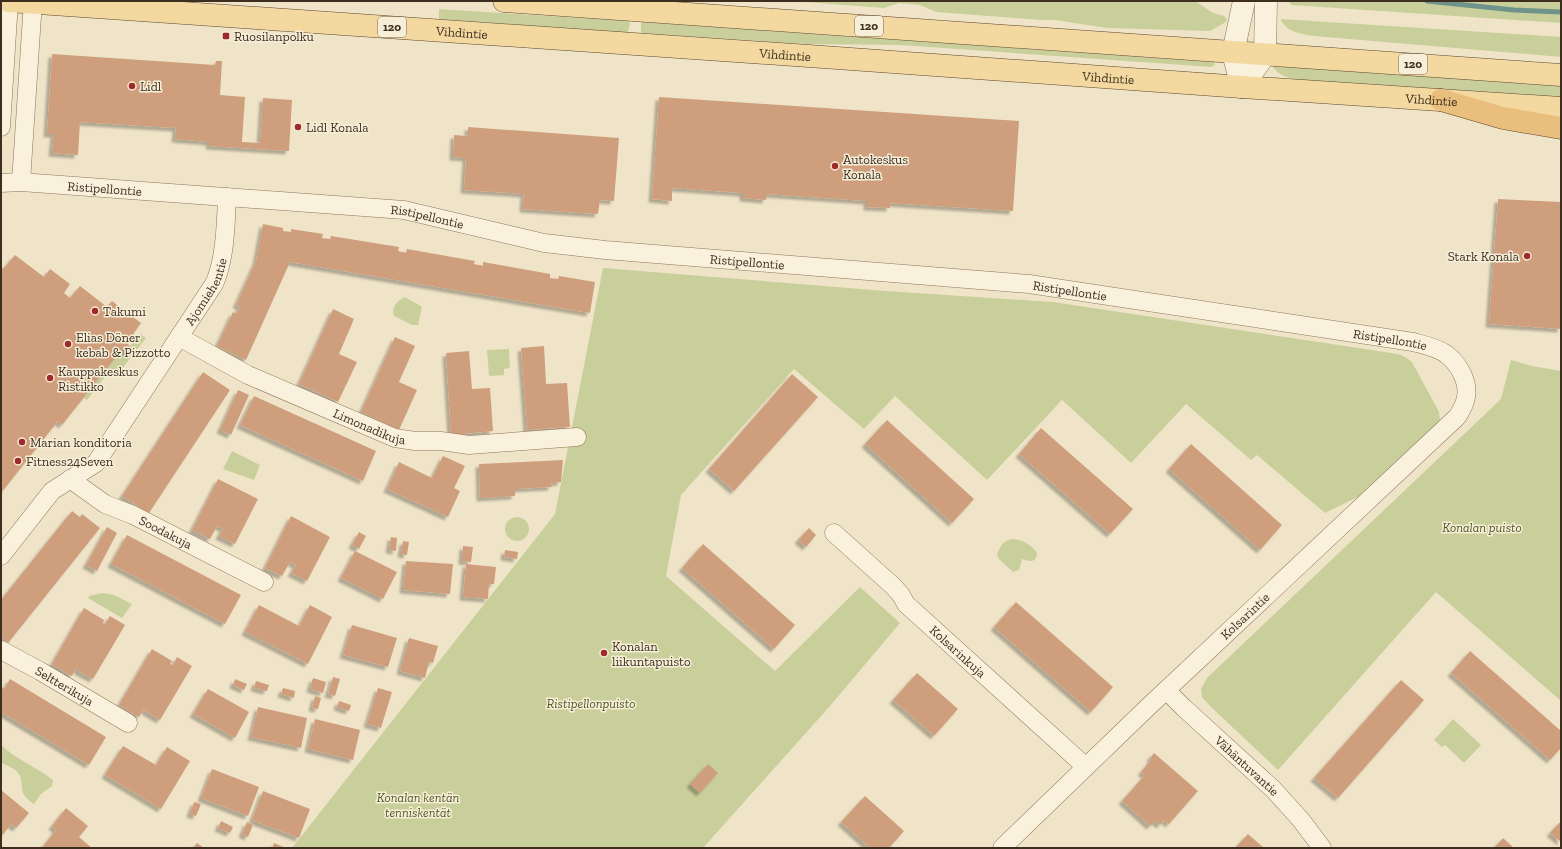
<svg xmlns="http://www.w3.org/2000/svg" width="1562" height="849" viewBox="0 0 1562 849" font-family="'Zilla Slab',serif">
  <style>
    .green { fill: #c9cf9b }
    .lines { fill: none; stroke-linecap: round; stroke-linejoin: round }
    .stream { stroke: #6f938a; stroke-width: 5 }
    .building { fill: #cf9f7d; filter: url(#shadow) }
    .minor-casing { stroke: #8d765c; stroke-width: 19 }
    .tertiary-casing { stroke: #8d765c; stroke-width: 23 }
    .primary-casing { stroke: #5b4430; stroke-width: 23 }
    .trunk-casing { stroke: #5b4430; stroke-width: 23 }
    .minor { stroke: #faf1dc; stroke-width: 18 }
    .tertiary { stroke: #faf1dc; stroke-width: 22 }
    .primary { stroke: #f3d9a0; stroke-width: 22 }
    .trunk { stroke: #eabe7c; stroke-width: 22 }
    .poi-dot { fill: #9e2a2b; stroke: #f7eed8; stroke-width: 1.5 }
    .labels { text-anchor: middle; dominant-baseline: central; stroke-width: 3; stroke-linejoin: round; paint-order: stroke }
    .shield { fill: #f7eed8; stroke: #756857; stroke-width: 1 }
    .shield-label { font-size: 12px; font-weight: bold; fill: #3d2e20 }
    .street-label { font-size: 13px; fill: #3d2e20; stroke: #f7eed8 }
    .poi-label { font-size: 13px; fill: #3d2e20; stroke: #f7eed8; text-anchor: start }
    .park-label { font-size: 13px; font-style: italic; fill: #4d5a26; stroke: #f7eed8 }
  </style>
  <defs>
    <filter id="shadow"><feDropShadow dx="-3.5" dy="3.5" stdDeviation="1" flood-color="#0004"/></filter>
  </defs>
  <rect width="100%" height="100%" fill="#f0e4c8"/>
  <g class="green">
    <polygon points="791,1 1195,1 1213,13 1224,16 1227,20 1224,23 1210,31 1107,28 1055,20 1041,20 936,12 920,5 899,3 884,8"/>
    <polygon points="1289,1 1561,1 1561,23 1291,5"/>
    <polygon points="439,9 628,21 630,23 628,32 625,33 439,19"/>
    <path d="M 1281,19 L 1561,37 L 1561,57 L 1314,36 C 1303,35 1284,31 1281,19 Z"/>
    <polygon points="641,22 1214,62 1215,65 1211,67 900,45 804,44 641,33"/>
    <path d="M 1275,66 L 1561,86 L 1561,98 L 1301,80 C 1290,78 1280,77 1273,67 Z"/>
    <polygon points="603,268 886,291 1053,302 1398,354 1405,357 1412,362 1439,412 1440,420 1438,425 1368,492 1325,513 1257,455 1251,460 1186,404 1131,463 1062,400 987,480 895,396 864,429 794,369 681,495 666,576 775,671 860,587 900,623 830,706 703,848 292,848 555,514"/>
    <path d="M 405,297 L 422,307 L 418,325 L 412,325 L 394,316 C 391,306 397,301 405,297 Z"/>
    <polygon points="140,334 146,338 118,374 111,369 87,400 84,398 124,347 125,353 130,355 132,352 132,348 130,346"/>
    <polygon points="509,349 510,368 504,369 504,375 489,376 487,350"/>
    <polygon points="1511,360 1532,366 1561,371 1561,701 1436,592 1278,770 1211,707 1202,697 1201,689 1207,678 1501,399"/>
    <polygon points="232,451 260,465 254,480 223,469"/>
    <circle cx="517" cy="529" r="12"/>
    <path d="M 1012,539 C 1023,539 1030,545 1037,552 C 1037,563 1030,562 1022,559 L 1019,570 L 1013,572 L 999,559 L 997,555 C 1000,546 1003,541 1012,539 Z"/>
    <polygon points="103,593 114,595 132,604 122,618 88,598 89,596"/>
    <polygon points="1453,719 1481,745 1464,763 1445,745 1442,747 1434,740"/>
    <path d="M 1,745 C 16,759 36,767 53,780 L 52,786 L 41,794 L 34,804 C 14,791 27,785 18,773 C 14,768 7,765 1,763 Z"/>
  </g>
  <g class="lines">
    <polyline class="stream" points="1427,1 1514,10 1561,12"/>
  </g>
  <g class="building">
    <polygon points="52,54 215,65 216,61 222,61 220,95 245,97 242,142 260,143 263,98 292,100 289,151 209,146 210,142 175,139 176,128 80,122 78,155 52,153 54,134 47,134"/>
    <polygon points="659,97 1019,121 1013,211 890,203 890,208 867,207 867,201 767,194 766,200 743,198 743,193 672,188 672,201 652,199"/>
    <polygon points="468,127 619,138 614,201 600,200 598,214 523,209 524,194 464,190 466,158 453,157 454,135 468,136"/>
    <polygon points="1498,199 1561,202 1561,329 1489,324"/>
    <polygon points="263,224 283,228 283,231 291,232 291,229 323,234 322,238 330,239 331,236 399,247 398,251 406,253 407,249 475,261 474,264 483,266 483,262 550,274 550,278 558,279 559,276 595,282 590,313 290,262 246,360 217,346 233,312 236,314 240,306 236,305 256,261"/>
    <polygon points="15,255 44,277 50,269 70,284 64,293 70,298 80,286 107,307 112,301 141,323 127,343 132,348 132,352 130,355 127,354 124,352 124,347 62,425 58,421 1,493 1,267 3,269"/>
    <polygon points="333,309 354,319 339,354 357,362 338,402 299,384"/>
    <polygon points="395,337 415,346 399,382 417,390 399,430 361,412"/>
    <polygon points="544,346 546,384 567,383 570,427 527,430 521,348"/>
    <polygon points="469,351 472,389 490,388 493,431 451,435 446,353"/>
    <polygon points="203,372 230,390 149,513 122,496"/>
    <polygon points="792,374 818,397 734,491 709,469"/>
    <polygon points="238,390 249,395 231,435 220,430"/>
    <polygon points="254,396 376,451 363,481 240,425"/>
    <polygon points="887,420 974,499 952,523 865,444"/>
    <polygon points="1041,428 1133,509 1110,534 1019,454"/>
    <polygon points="1191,444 1282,525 1260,550 1169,469"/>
    <polygon points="443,456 465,466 454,488 460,491 448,517 387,489 399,462 432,478"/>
    <polygon points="563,460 561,482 551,483 552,487 515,489 515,496 480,498 479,464"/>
    <polygon points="218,479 258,499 235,544 219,536 223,528 217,526 210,539 192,530"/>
    <polygon points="72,511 80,517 82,514 100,528 8,643 1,638 1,600"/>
    <polygon points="291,516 330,537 307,581 291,573 296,565 290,562 282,576 265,568"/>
    <polygon points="107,527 117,533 97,571 86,565"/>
    <polygon points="809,528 816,535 806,547 798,540"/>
    <polygon points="359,532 366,536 359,549 352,545"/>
    <polygon points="127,535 241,595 225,624 111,564"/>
    <polygon points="391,537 397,538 396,551 389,550"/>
    <polygon points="403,541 409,542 407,555 401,554"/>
    <polygon points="703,544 795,625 774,649 682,568"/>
    <polygon points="463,546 473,547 471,562 462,561"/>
    <polygon points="505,550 518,552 517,559 504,557"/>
    <polygon points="355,551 397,572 383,599 341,578"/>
    <polygon points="406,561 453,564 450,594 403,590"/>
    <polygon points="466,564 496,567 494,584 489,584 488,599 463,597"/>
    <polygon points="1016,602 1113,687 1091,712 994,627"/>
    <polygon points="259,605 299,626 310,605 332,617 308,664 245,632"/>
    <polygon points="84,608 104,620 103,623 105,624 110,616 125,625 93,679 78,671 78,669 76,668 72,676 52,664"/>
    <polygon points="352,625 397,638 388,667 343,655"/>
    <polygon points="409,638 438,646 433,663 429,662 425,678 400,671"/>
    <polygon points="152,649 172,661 170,664 173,665 177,657 192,666 160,720 145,711 146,710 144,709 139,717 119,705"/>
    <polygon points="1470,651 1561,731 1561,748 1550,760 1451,673"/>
    <polygon points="917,673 958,709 934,736 893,700"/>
    <polygon points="333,677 340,679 335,696 328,694"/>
    <polygon points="313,678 326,682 323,693 310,689"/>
    <polygon points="10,679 106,737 89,765 1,712 1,686 4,689"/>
    <polygon points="235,679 247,684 244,690 233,685"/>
    <polygon points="1401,680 1424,700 1338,798 1314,778"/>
    <polygon points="256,681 269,685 267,691 254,688"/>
    <polygon points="283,688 295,691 294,698 281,694"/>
    <polygon points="378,688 392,692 381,728 367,724"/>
    <polygon points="208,689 249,712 235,738 193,714"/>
    <polygon points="315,696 321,698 318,709 312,708"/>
    <polygon points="339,701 351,705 349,711 337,707"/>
    <polygon points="258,707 307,718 301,748 251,737"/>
    <polygon points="315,719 360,730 353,760 308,749"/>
    <polygon points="123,746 156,765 167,747 190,761 161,809 105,775"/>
    <polygon points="1154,753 1198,791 1169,824 1164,820 1160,825 1155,821 1150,826 1122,801 1145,775 1141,772 1151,760 1150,758"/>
    <polygon points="708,764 718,773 700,793 690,784"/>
    <polygon points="212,769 259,787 248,816 201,798"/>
    <polygon points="1,790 29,813 16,828 11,824 1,837"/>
    <polygon points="263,791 310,809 299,838 252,820"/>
    <polygon points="865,796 904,831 889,848 870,848 841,822"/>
    <polygon points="194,802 201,804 196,816 190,814"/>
    <polygon points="66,808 88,826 79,837 92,848 42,848 56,830 52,826"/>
    <polygon points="221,821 233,827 230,833 218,828"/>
    <polygon points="1561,821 1561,842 1550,833"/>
    <polygon points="247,822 253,825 248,837 242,834"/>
    <polygon points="1248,834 1264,848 1235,848"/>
    <polygon points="1503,838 1514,848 1494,848"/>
    <polygon points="197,843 204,848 193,848"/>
    <polygon points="274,843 286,848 272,848"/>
  </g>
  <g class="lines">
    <g class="minor-casing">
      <g id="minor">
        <polyline points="1,127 9,1"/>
        <polyline points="21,182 33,1"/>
        <path id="s1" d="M 1,183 L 21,182 L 404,210 L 544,243 L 605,250 L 1029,284 L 1413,342 C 1424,345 1436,347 1446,354 C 1458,363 1469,381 1466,397 C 1465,404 1461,411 1457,417 L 1147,708 L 1002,848"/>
        <path id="s2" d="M 179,337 L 248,375 L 395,438 L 415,441 L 441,441 L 469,445 L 577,437"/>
        <path id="s3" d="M 70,479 L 105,504 L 133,515 L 264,582"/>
        <path id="s4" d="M 834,533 L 893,586 L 901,595 L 906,604 L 1086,767"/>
        <path id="s5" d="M 1,556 L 52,491 L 96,463 L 214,284 C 225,261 226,223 227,197"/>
        <path id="s6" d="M 1,650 L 40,671 L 128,723"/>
        <path id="s7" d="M 1166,690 L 1184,708 L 1273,789 L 1301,820 L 1322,848"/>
      </g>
    </g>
    <g class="tertiary-casing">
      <g id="tertiary">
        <polyline points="1242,87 1265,54 1266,1"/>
        <polyline points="1242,87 1233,53 1244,1"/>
      </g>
    </g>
    <g class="primary-casing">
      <g id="primary">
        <path id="s8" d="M 9,1 L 823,57 L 1242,87 L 1561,108"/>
        <polyline points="504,1 1561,75"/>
      </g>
    </g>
    <g class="trunk-casing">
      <polyline id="trunk" points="1441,100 1503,118 1561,128"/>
    </g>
    <use href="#minor" class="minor"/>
    <use href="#tertiary" class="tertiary"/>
    <use href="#primary" class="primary"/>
    <use href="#trunk" class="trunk"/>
  </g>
  <g class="poi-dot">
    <rect x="222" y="32" width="8" height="8" rx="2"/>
    <circle cx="132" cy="86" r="4"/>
    <circle cx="298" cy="127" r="4"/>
    <circle cx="835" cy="166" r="4"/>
    <circle cx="1527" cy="256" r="4"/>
    <circle cx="95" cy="311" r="4"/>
    <circle cx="68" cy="344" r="4"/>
    <circle cx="50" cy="378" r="4"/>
    <circle cx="22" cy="442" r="4"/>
    <circle cx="18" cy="461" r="4"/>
    <circle cx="604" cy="653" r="4"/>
  </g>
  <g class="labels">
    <g class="shield">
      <rect x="855" y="16" width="28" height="20" rx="3"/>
      <rect x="378" y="17" width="28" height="20" rx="3"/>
      <rect x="1399" y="54" width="28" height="20" rx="3"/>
    </g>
    <g class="shield-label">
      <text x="869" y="26">120</text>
      <text x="392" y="27">120</text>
      <text x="1413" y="64">120</text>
    </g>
    <g class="street-label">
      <text stroke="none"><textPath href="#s8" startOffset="454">Vihdintie</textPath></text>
      <text stroke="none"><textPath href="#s8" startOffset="778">Vihdintie</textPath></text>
      <text stroke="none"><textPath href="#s8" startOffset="1102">Vihdintie</textPath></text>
      <text stroke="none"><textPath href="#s8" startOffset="1426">Vihdintie</textPath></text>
      <text stroke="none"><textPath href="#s1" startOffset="104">Ristipellontie</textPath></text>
      <text stroke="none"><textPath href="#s1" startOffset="428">Ristipellontie</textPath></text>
      <text stroke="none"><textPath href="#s1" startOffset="752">Ristipellontie</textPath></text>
      <text stroke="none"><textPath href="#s1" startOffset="1076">Ristipellontie</textPath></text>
      <text stroke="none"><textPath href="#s5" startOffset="339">Ajomiehentie</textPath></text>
      <text stroke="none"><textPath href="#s1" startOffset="1400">Ristipellontie</textPath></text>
      <text stroke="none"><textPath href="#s2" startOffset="211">Limonadikuja</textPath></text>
      <text stroke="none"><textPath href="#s3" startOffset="110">Soodakuja</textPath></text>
      <text transform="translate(1245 616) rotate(-43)">Kolsarintie</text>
      <text stroke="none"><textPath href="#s4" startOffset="172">Kolsarinkuja</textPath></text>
      <text stroke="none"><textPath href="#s6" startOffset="73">Seltterikuja</textPath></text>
      <text stroke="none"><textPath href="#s7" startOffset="111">Vähäntuvantie</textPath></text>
    </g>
    <g class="poi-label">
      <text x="234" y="36">Ruosilanpolku</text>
      <text x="140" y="86">Lidl</text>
      <text x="306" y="127">Lidl Konala</text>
      <text x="843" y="159">Autokeskus<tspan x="843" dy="15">Konala</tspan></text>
      <text x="1519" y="256" text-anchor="end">Stark Konala</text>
      <text x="103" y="311">Takumi</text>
      <text x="76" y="337">Elias Döner<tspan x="76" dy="15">kebab &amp; Pizzotto</tspan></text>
      <text x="58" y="371">Kauppakeskus<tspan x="58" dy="15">Ristikko</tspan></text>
      <text x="30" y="442">Marian konditoria</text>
      <text x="26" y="461">Fitness24Seven</text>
      <text x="612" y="646">Konalan<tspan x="612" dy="15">liikuntapuisto</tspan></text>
    </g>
    <g class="park-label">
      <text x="1482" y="527">Konalan puisto</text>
      <text x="591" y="703">Ristipellonpuisto</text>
      <text x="418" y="797">Konalan kentän<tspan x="418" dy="15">tenniskentät</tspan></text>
    </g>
  </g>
  <rect width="1562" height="849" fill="none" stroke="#3d2e20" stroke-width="4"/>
</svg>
